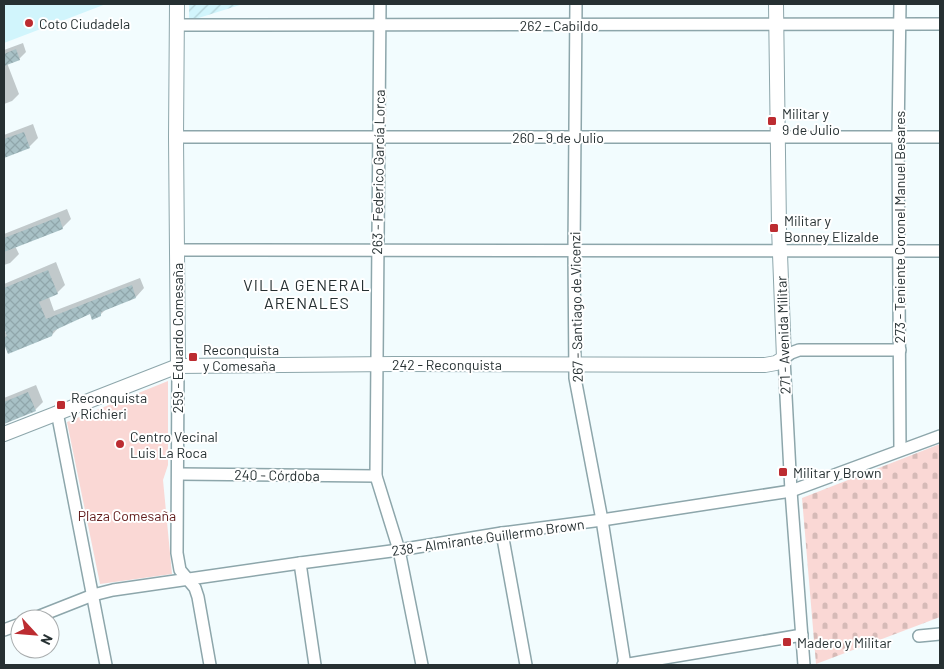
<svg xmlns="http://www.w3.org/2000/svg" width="944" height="669" viewBox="0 0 944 669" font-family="Barlow,sans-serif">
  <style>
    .built { fill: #d1f5fc }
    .industrial { fill: url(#industrial-furrows) }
    .green { fill: #fad8d5 }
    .cemetery { fill: url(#cemetery-stones) }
    .shadow { fill: #0003 }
    .building { fill: url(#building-cross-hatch) }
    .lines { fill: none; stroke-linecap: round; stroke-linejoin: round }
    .minor-casing { stroke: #8da6ab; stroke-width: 14 }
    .tertiary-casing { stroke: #8da6ab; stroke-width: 16 }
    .minor { stroke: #fff; stroke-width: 11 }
    .tertiary { stroke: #fff; stroke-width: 14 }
    .poi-dot { fill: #bc2c31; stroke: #fff; stroke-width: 2 }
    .labels { text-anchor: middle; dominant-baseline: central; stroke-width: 4; stroke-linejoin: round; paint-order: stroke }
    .poi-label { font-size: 14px; fill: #263032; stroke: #fff; text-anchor: start }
    .street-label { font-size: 14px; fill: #263032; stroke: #fff }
    .park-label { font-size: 14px; fill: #601a1a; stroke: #fff }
    .quarter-label { font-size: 16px; letter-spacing: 1px; fill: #263032; stroke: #fff }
  </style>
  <defs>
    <pattern id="industrial-furrows" width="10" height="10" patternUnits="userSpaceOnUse" patternTransform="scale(1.25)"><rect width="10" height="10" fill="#d1f5fc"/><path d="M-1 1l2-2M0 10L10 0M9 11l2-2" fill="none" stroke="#b3d2d8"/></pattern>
    <pattern id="cemetery-stones" width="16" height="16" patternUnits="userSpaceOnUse" patternTransform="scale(1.25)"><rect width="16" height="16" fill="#fad8d5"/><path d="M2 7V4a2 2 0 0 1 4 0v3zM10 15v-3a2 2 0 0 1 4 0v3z" fill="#d6bab7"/></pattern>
    <pattern id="building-cross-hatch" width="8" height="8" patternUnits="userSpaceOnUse" patternTransform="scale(1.25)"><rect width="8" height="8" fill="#a8c1c6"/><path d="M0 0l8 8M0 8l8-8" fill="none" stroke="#90a6ab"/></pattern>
  </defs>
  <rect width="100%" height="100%" fill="#f2fcfe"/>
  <polygon class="built" points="4,4 106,4 4,43"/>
  <polygon class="industrial" points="189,4 243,4 189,21"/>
  <polygon class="green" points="168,381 168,465 163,480 172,574 100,584 67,422"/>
  <polygon class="cemetery" points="940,444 940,617 816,664 802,498"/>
  <g class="shadow">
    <polygon points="23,43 26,52 19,59 7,63 19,94 12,101 4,104 4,50"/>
    <polygon points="33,124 38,138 29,147 4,157 4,135"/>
    <polygon points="67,209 71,219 62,228 15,246 19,254 10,263 4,265 4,234"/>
    <polygon points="56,262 65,285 57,293 49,297 54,311 140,278 144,288 136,297 107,308 100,315 90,313 60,326 52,335 4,344 4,333 7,332 4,324 4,284"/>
    <polygon points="36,385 43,402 35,410 4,423 4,398"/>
  </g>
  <g class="building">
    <polygon points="16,49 20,60 4,66 4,54"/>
    <polygon points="24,132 30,148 4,158 4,139"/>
    <polygon points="59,217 63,229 4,252 4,238"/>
    <polygon points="48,270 58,294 39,302 46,319 132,285 136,298 101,312 101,316 92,320 90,314 53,331 52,336 8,354 4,344 4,338 7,336 4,328 4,288"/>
    <polygon points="28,392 36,411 4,424 4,402"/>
  </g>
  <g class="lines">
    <g class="minor-casing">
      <g id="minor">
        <polyline points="380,4 376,476 399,550 422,665"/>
        <polyline points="576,4 574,251 575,378 602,520 625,665"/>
        <polyline points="900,4 898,137 900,450"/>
        <polyline points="177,25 940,24"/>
        <polyline points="176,137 940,137"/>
        <polyline points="176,250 940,251"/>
        <polyline points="178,366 177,553 180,570 195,588 198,597 210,665"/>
        <polyline points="57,412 106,665"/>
        <polyline points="178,474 376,476"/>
        <polyline points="502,533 526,665"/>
        <polyline points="300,563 315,665"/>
        <polyline points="32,619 93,595 113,590 300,563 399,550 502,533 602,520 791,491 940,436"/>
        <polyline points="4,630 20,624"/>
        <polyline points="919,636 940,634"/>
        <polyline points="623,665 802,635"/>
        <polyline points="804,665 791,491 784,358 791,353 799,350 900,350"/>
      </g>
    </g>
    <g class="tertiary-casing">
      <g id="tertiary">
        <polyline points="177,4 176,137 178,366"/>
        <polyline points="4,434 178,366 395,364 765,365 776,363 784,358 779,228 776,4"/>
      </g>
    </g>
    <use href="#minor" class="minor"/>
    <use href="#tertiary" class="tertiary"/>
  </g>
  <g class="poi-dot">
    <circle cx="29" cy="23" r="5"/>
    <rect x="767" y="116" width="10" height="10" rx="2.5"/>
    <rect x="769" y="223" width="10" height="10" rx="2.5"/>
    <rect x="188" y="352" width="10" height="10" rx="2.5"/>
    <rect x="56" y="400" width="10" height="10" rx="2.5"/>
    <circle cx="120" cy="444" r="5"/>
    <rect x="778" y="467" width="10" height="10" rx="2.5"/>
    <rect x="782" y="637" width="10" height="10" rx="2.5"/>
  </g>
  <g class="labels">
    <g class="poi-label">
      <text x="39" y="23">Coto Ciudadela</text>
      <text x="782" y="113">Militar y<tspan x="782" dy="16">9 de Julio</tspan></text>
      <text x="784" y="220">Militar y<tspan x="784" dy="16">Bonney Elizalde</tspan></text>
      <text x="203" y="349">Reconquista<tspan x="203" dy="16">y Comesaña</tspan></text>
      <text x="71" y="397">Reconquista<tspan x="71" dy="16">y Richieri</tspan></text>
      <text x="130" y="436">Centro Vecinal<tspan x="130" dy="16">Luis La Roca</tspan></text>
      <text x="793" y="472">Militar y Brown</text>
      <text x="797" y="642">Madero y Militar</text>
    </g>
    <g class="street-label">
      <text x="559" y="25">262 - Cabildo</text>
      <text x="558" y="137">260 - 9 de Julio</text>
      <text transform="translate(378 172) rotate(-89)">263 - Federico García Lorca</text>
      <text transform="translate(899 227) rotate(-90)">273 - Teniente Coronel Manuel Besares</text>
      <text transform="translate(576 307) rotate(-91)">267 - Santiago de Vicenzi</text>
      <text transform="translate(783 335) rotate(-92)">271 - Avenida Militar</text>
      <text transform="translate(177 338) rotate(-90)">259 - Eduardo Comesaña</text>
      <text x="447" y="364">242 - Reconquista</text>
      <text transform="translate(277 475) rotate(1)">240 - Córdoba</text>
      <text transform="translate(488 537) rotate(-8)">238 - Almirante Guillermo Brown</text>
    </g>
    <g class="park-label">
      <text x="127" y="515">Plaza Comesaña</text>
    </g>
    <g class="quarter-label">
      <text x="307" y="284">VILLA GENERAL<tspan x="307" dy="18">ARENALES</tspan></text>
    </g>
  </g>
  <rect width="944" height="669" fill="none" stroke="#263032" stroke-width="10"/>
  <g transform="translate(35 634) rotate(116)"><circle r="24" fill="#ffffff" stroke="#a8acad"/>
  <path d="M0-4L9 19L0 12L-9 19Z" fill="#bc2c31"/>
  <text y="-8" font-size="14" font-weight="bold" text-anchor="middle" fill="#263032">N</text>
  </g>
</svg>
